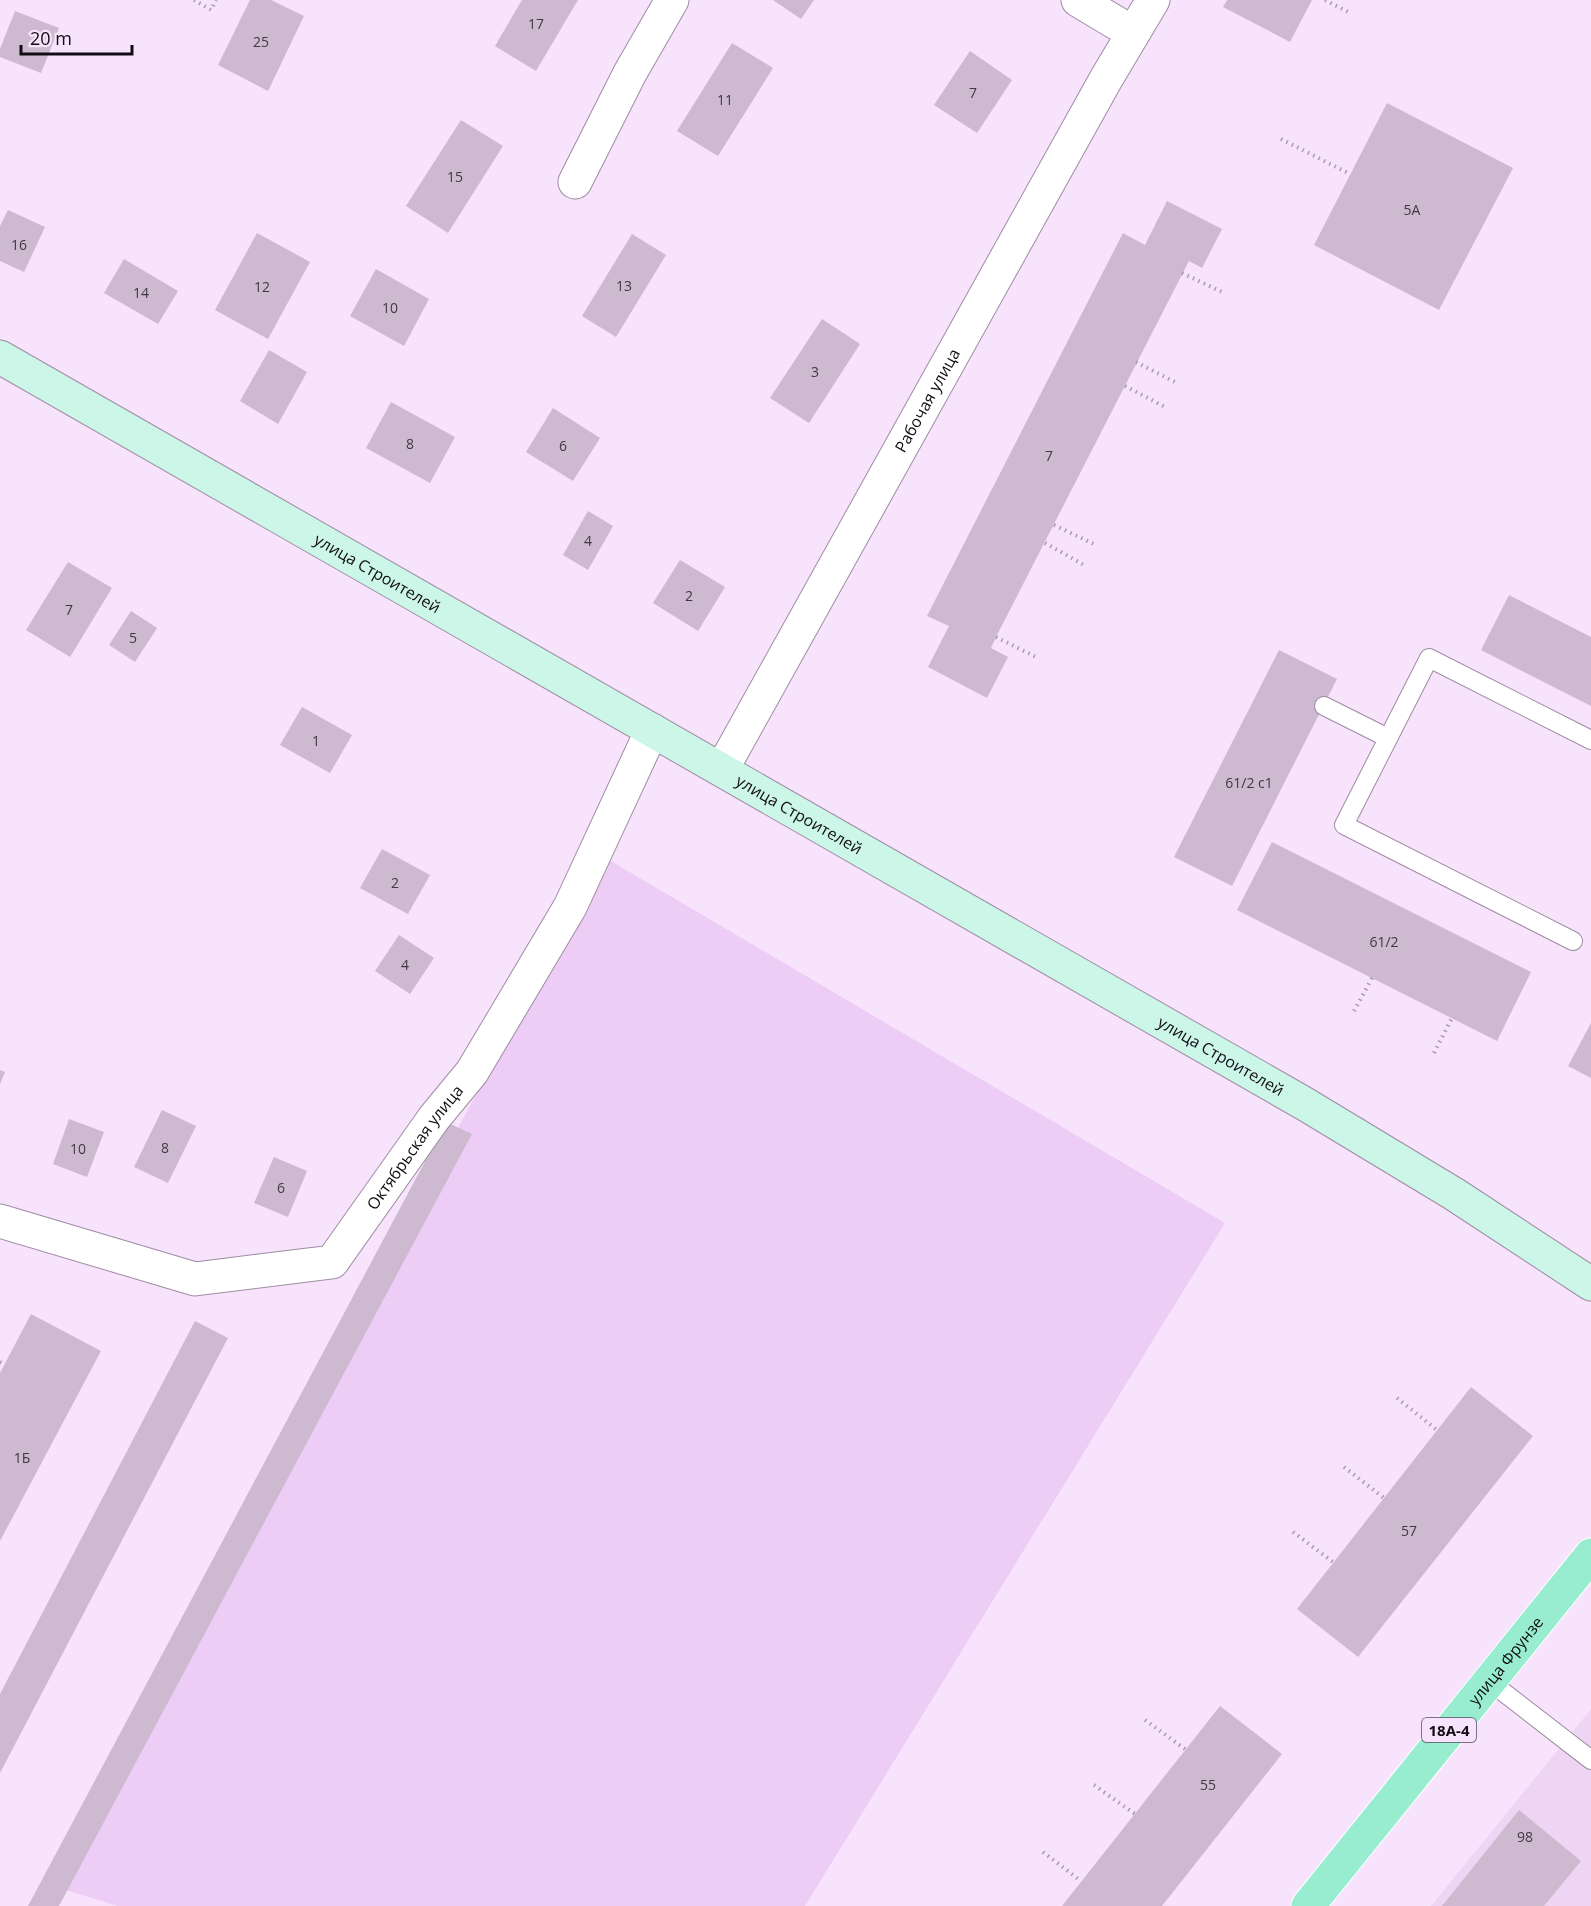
<svg xmlns="http://www.w3.org/2000/svg" width="1591" height="1906" viewBox="0 0 1591 1906" font-family="'Open Sans',sans-serif">
  <style>
    .built { fill: #edd5f3 }
    .green { fill: #edccf6 }
    .building { fill: #cdbad1 }
    .lines { fill: none; stroke-linecap: round; stroke-linejoin: round }
    .lane-casing { stroke: #9e8ca2; stroke-width: 20 }
    .street-casing { stroke: #9e8ca2; stroke-width: 35 }
    .secondary-casing { stroke: #9e8ca2; stroke-width: 35 }
    .primary-casing { stroke: #fff; stroke-width: 35 }
    .path { stroke: #aa9bae; stroke-width: 4; stroke-dasharray: 1.5 4.5; stroke-linecap: butt }
    .lane { stroke: #fff; stroke-width: 18 }
    .street { stroke: #fff; stroke-width: 33 }
    .secondary { stroke: #ccf6e8; stroke-width: 33 }
    .primary { stroke: #98edd0; stroke-width: 33 }
    .labels { text-anchor: middle; dominant-baseline: central; stroke-width: 5; stroke-linejoin: round; paint-order: stroke }
    .number-label { font-size: 14px; fill: #413843 }
    .shield { fill: #f7e3fb; stroke: #574c59; stroke-width: 1.5 }
    .shield-label { font-size: 15px; font-weight: bold; fill: #120c14 }
    .street-label { font-size: 16px; fill: #120c14; stroke: #f7e3fb }
  </style>
  <rect width="100%" height="100%" fill="#f7e3fb"/>
  <polygon class="built" points="1591,1709 1591,1906 1431,1906 1566,1740"/>
  <polygon class="green" points="604,857 1225,1223 805,1906 118,1906 50,1885"/>
  <g class="building">
    <polygon points="250,0 271,0 304,16 268,91 218,65"/>
    <polygon points="522,0 578,0 536,71 495,46"/>
    <polygon points="773,0 814,0 801,19"/>
    <polygon points="1227,0 1312,0 1290,42 1223,7"/>
    <polygon points="15,11 59,28 41,73 0,57 0,49"/>
    <polygon points="732,43 773,68 718,156 677,131"/>
    <polygon points="970,51 1012,80 977,133 934,105"/>
    <polygon points="1387,103 1513,168 1439,310 1314,245"/>
    <polygon points="461,120 503,146 448,233 406,206"/>
    <polygon points="1167,201 1222,229 1202,268 1189,261 996,637 991,648 1008,657 987,698 928,667 949,626 927,616 1123,233 1145,245"/>
    <polygon points="8,210 45,227 24,272 0,261 0,226"/>
    <polygon points="257,233 310,262 268,339 215,310"/>
    <polygon points="632,234 666,255 616,337 582,316"/>
    <polygon points="124,259 178,291 158,324 104,293"/>
    <polygon points="376,269 429,299 404,346 350,316"/>
    <polygon points="822,319 860,344 809,423 770,398"/>
    <polygon points="269,350 307,372 278,424 240,401"/>
    <polygon points="391,402 455,437 430,483 366,448"/>
    <polygon points="553,408 600,438 573,481 526,452"/>
    <polygon points="588,511 613,526 588,570 563,555"/>
    <polygon points="680,560 725,587 698,631 653,603"/>
    <polygon points="68,562 112,588 70,657 26,630"/>
    <polygon points="1509,595 1591,637 1591,706 1481,650"/>
    <polygon points="131,611 157,628 135,662 109,645"/>
    <polygon points="1279,650 1337,679 1232,886 1174,857"/>
    <polygon points="302,707 352,735 330,773 280,745"/>
    <polygon points="1272,842 1531,972 1497,1041 1237,910"/>
    <polygon points="382,849 430,875 408,914 360,888"/>
    <polygon points="399,935 434,958 410,994 375,971"/>
    <polygon points="1591,1023 1591,1078 1568,1066"/>
    <polygon points="0,1070 5,1072 0,1084"/>
    <polygon points="162,1110 196,1126 168,1183 134,1167"/>
    <polygon points="69,1119 104,1132 87,1177 53,1164"/>
    <polygon points="446,1122 472,1134 59,1906 28,1906"/>
    <polygon points="274,1157 307,1171 288,1217 254,1203"/>
    <polygon points="31,1314 101,1351 0,1541 0,1373"/>
    <polygon points="195,1321 228,1338 0,1773 0,1694"/>
    <polygon points="1471,1387 1533,1436 1358,1657 1297,1609"/>
    <polygon points="1220,1706 1282,1754 1162,1906 1062,1906"/>
    <polygon points="1519,1810 1581,1861 1544,1906 1442,1906"/>
  </g>
  <g class="lines">
    <g class="lane-casing">
      <g id="lane">
        <polyline points="1324,706 1388,738"/>
        <polyline points="1573,941 1344,825 1429,658 1591,740"/>
        <polyline points="1489,1681 1591,1760"/>
      </g>
    </g>
    <g class="street-casing">
      <g id="street">
        <polyline points="1078,0 1133,33"/>
        <polyline points="575,182 630,73 672,0"/>
        <path id="s1" d="M 722,769 L 1106,79 L 1153,0"/>
        <path id="s2" d="M 0,1221 L 195,1279 L 332,1262 L 434,1118 L 472,1072 L 570,907 L 652,730"/>
      </g>
    </g>
    <g class="secondary-casing">
      <g id="secondary">
        <path id="s3" d="M 0,357 L 1305,1104 L 1454,1194 L 1591,1284"/>
      </g>
    </g>
    <g class="primary-casing">
      <g id="primary">
        <path id="s4" d="M 1308,1906 L 1591,1555"/>
      </g>
    </g>
    <g class="path">
      <polyline points="194,0 211,10 216,0"/>
      <polyline points="1325,0 1348,12"/>
      <polyline points="1281,139 1350,174"/>
      <polyline points="1182,273 1222,292"/>
      <polyline points="1136,362 1177,383"/>
      <polyline points="1125,386 1165,407"/>
      <polyline points="1054,525 1094,544"/>
      <polyline points="1045,543 1084,565"/>
      <polyline points="996,637 1036,657"/>
      <polyline points="1354,1011 1372,978"/>
      <polyline points="1434,1053 1452,1018"/>
      <polyline points="0,1362 4,1364"/>
      <polyline points="1397,1398 1437,1430"/>
      <polyline points="1344,1467 1384,1498"/>
      <polyline points="1293,1532 1333,1562"/>
      <polyline points="1145,1720 1185,1749"/>
      <polyline points="1094,1785 1135,1814"/>
      <polyline points="1043,1852 1081,1881"/>
    </g>
    <use href="#lane" class="lane"/>
    <use href="#street" class="street"/>
    <use href="#secondary" class="secondary"/>
    <use href="#primary" class="primary"/>
  </g>
  <g class="labels">
    <g class="number-label">
      <text x="536" y="23">17</text>
      <text x="261" y="41">25</text>
      <text x="973" y="92">7</text>
      <text x="725" y="99">11</text>
      <text x="455" y="176">15</text>
      <text x="1412" y="209">5А</text>
      <text x="19" y="244">16</text>
      <text x="624" y="285">13</text>
      <text x="262" y="286">12</text>
      <text x="141" y="292">14</text>
      <text x="390" y="307">10</text>
      <text x="815" y="371">3</text>
      <text x="410" y="443">8</text>
      <text x="563" y="445">6</text>
      <text x="1049" y="455">7</text>
      <text x="588" y="540">4</text>
      <text x="689" y="595">2</text>
      <text x="69" y="609">7</text>
      <text x="133" y="637">5</text>
      <text x="316" y="740">1</text>
      <text x="1249" y="782">61/2 с1</text>
      <text x="395" y="882">2</text>
      <text x="1384" y="941">61/2</text>
      <text x="405" y="964">4</text>
      <text x="165" y="1147">8</text>
      <text x="78" y="1148">10</text>
      <text x="281" y="1187">6</text>
      <text x="22" y="1457">1Б</text>
      <text x="1409" y="1530">57</text>
      <text x="1208" y="1784">55</text>
      <text x="1525" y="1836">98</text>
    </g>
    <rect class="shield" x="1422" y="1718" width="54" height="24" rx="4.5"/>
    <g class="shield-label">
      <text x="1449" y="1730">18А-4</text>
    </g>
    <g class="street-label">
      <text stroke="none"><textPath href="#s1" startOffset="422">Рабочая улица</textPath></text>
      <text stroke="none"><textPath href="#s3" startOffset="435">улица Строителей</textPath></text>
      <text stroke="none"><textPath href="#s3" startOffset="921">улица Строителей</textPath></text>
      <text stroke="none"><textPath href="#s3" startOffset="1407">улица Строителей</textPath></text>
      <text stroke="none"><textPath href="#s2" startOffset="483">Октябрьская улица</textPath></text>
      <text stroke="none"><textPath href="#s4" startOffset="315">улица Фрунзе</textPath></text>
    </g>
  </g>
  <path d="M21 45v9h111v-9" fill="none" stroke="#120c14" stroke-width="3"/>
  <text x="30" y="45" font-size="18" fill="#120c14" stroke="#f7e3fb" stroke-width="4.5" paint-order="stroke">20 m</text>
</svg>
